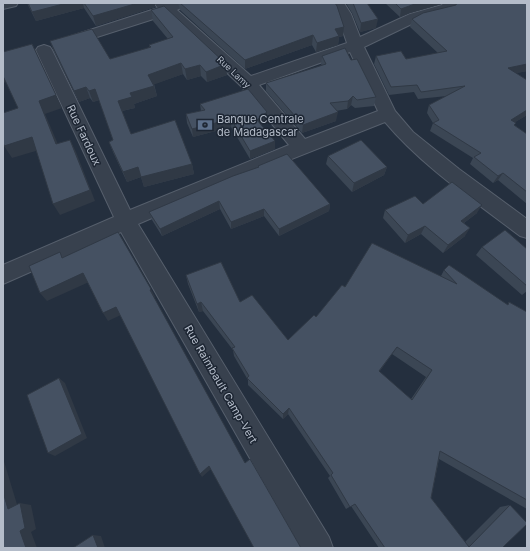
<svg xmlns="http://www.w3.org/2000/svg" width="530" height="551" viewBox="0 0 530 551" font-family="Inter,sans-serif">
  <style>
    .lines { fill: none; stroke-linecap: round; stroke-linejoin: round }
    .street-casing { stroke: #565f6c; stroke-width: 2 }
    .street { fill: #38414e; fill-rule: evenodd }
    .wall { fill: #3b4654; fill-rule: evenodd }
    .shaded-wall { fill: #303945 }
    .building { fill: #455162; stroke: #303945; fill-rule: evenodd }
    .labels { text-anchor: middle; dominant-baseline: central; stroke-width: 3; stroke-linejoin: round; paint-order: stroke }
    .far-street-label { font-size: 9px; fill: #b4bcc9; stroke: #1d2633 }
    .poi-label { font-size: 11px; fill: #b4bcc9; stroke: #1d2633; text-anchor: start }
    .street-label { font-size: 11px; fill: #b4bcc9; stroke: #1d2633 }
  </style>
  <rect width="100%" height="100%" fill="#242f3e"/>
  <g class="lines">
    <g class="street-casing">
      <g id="street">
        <polygon points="3,3 18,3 16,6 3,9"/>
        <path d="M 154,3 L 184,3 L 183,7 L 177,10 L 251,76 L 347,43 L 337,14 L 330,3 L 344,3 L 351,14 L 360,37 L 410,14 L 442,5 L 443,3 L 457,3 L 453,11 L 420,20 L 364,47 L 395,111 L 413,132 L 459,169 L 527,219 L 527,238 L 520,236 C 473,200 423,167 385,122 L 249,176 L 138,224 L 329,537 L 333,548 L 301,548 L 121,232 L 3,284 L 3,265 L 114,217 L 36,50 L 38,47 L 44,45 L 50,47 L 52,50 L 130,210 L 289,145 L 242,87 L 166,15 L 72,45 L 67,47 L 62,45 L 59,42 L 62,39 L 158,8 ZM 350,52 L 378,111 L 305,139 L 259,85 Z"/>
      </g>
    </g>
    <use href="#street" class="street"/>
  </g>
  <g class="wall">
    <polygon points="27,3 155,3 155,7 96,26 84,8 36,21"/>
    <polygon points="178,3 335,3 344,27 343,36 339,37 338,45 316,52 312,45 245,69 180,10"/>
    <polygon points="346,3 367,3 376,28 360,32 352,13"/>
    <polygon points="385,3 442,3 441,4 410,13 400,17"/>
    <polygon points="527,3 527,71 516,73 527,80 527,115 515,122 515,126 527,134 527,204 498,180 493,183 470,164 473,158 430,131 433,123 427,113 429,105 447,96 418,99 414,92 389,95 374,64 376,56 406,59 438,53 410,27 412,19 456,5"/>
    <polygon points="151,10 227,75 207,82 201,76 187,80 183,74 154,84 157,96 134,104 135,108 122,111 131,134 192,164 194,174 144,187 141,177 127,182 113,152 109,142 113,140 99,100 93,102 90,98 79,102 54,52 50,41 110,59 150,48 149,45 168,39 153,21"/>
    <polygon points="322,56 351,60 376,97 374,106 355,108 351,105 347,109 336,111 336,121 302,133 266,91 266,83 322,66 321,64"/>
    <polygon points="200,104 267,112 267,120 261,125 275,149 250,159 231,127 193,137 187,123 186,114 201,111"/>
    <polygon points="328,156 387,167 384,175 352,192 326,164"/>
    <polygon points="258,166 330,204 329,211 279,236 264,216 231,229 220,209 162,236 152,220 149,212 258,167"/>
    <polygon points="423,204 477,213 464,223 465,236 443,253 421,234 405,243 383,218 385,210"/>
    <polygon points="482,247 527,249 527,291 522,295 476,255"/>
    <path d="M 444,270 L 507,305 L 509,302 L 527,312 L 527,509 L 439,459 L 431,498 L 465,542 L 500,507 L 510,505 L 502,548 L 379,548 L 351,506 L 346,509 L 328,478 L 330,476 L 288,414 L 283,419 L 248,385 L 248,380 L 234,356 L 233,350 L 203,311 L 199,312 L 188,284 L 186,275 L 240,302 L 288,340 L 316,317 L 345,287 L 441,276 ZM 392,354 L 426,377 L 411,399 L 379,372 Z"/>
  </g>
  <g class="shaded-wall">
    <polygon points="67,3 83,3 84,8 36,21 32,12"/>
    <polygon points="138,3 155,3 155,7 96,26 93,16"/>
    <polygon points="418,3 442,3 441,4 410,13 400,17 401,9 412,5"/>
    <polygon points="378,19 376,28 360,32 361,23"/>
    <polygon points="344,27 343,36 339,37 338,45 316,52 317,43 335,29"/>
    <polygon points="313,35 312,45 245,69 245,60"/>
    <polygon points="181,63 183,74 150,86 148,75"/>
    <polygon points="226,64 227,75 207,82 206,72"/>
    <polygon points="527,64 527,71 504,76 508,68"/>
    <polygon points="200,65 201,76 187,80 185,69"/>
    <polygon points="3,76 6,82 3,83"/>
    <polygon points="154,86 157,96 134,104 135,108 121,111 118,101 130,93"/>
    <polygon points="86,87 90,98 79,102 74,91"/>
    <polygon points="95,89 99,100 93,102 89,91"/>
    <polygon points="56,95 62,108 45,114 63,156 56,144 39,101"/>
    <polygon points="353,96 351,105 347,109 348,101"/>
    <polygon points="527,110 527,115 506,128 511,120"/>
    <polygon points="267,112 267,120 257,128 257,120"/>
    <polygon points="338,112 336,121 302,133 303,125"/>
    <polygon points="231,119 231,127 193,137 192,129"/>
    <polygon points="32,137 39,150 12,158 4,146"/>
    <polygon points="70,140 76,152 95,201 60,215 53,204"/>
    <polygon points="275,141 275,149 250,159 250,151"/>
    <polygon points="192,164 194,174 144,187 141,177"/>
    <polygon points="138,167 141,177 127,182 123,172"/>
    <polygon points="387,167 384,175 352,192 354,183"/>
    <polygon points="503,173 498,180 493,183 498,176"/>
    <polygon points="219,201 220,209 162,236 160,229"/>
    <polygon points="330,204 329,211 279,236 279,229"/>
    <polygon points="482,205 477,213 456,229 461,221"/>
    <polygon points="264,209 264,216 231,229 231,222"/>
    <polygon points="425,226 421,234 405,243 408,235"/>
    <polygon points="470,228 465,236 443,253 448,245"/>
    <polygon points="83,273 89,282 47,301 40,293"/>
    <polygon points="151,289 155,297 153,298 150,290"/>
    <polygon points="201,302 203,311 199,312 197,304"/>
    <polygon points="116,307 121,315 108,321 103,313"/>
    <polygon points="397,347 392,354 375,378 379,371"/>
    <polygon points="59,378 65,383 87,438 55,456 48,453"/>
    <polygon points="289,408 288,414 283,419 283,414"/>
    <polygon points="3,458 19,511 8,509 3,492"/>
    <polygon points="209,466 211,469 202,477 200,474"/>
    <polygon points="20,503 31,505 36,529 31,532 37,548 26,548 20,531"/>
    <polygon points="93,535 101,536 105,548 98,548"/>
  </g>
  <g class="building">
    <polygon points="28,3 67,3 32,12"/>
    <polygon points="84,3 138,3 93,16"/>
    <polygon points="180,3 335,3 337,6 344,27 335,29 339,36 317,43 313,35 245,60"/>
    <polygon points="353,3 367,3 378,19 361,23"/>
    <polygon points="395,3 418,3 412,5 401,9"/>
    <polygon points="457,3 527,3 527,64 508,68 527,80 527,110 511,120 516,123 514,125 527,134 527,192 503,173 498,176 474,157 481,153 433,123 439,120 429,105 465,86 421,92 417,85 391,87 376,56 401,51 406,59 447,51 412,19 423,13 456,5"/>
    <polygon points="164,6 226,64 206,72 200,65 185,69 181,63 148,75 154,86 130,93 132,97 118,101 131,134 175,120 192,164 141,177 138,167 123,172 109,142 113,140 95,89 89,91 86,87 74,91 50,41 92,29 110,59 151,47 149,45 173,37 151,10"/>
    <polygon points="32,44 56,95 39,101 56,144 70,140 90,190 53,204 32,137 4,146 3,141 3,113 18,108 3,76 3,52"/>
    <polygon points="345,48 351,60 357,59 376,97 357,100 353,96 348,101 330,103 338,112 303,125 266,83 326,64 322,56"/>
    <polygon points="248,89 267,112 257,120 275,141 250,151 231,119 192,129 186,114 205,110 200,104"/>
    <polygon points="361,140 387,167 354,183 328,156"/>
    <polygon points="287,154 330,204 279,229 264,209 231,222 219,201 160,229 149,212 233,176 259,167 258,166"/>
    <polygon points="452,182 482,205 461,221 470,228 448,245 425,226 408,235 385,210 415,196 423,204"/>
    <polygon points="505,230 527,249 527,286 482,247"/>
    <polygon points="118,232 151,289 150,290 245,463 250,459 301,548 254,548 209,466 200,474 116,307 103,313 83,273 40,293 29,266 60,252 62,258"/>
    <path d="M 372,243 L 457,284 L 444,270 L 449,265 L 508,305 L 509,302 L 527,312 L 527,500 L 440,451 L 431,498 L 469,547 L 510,505 L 527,523 L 527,524 L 502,548 L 385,548 L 355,504 L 350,507 L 331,475 L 333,473 L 289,408 L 283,414 L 247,378 L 249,376 L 232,348 L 235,347 L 201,302 L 197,304 L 186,275 L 221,262 L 240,302 L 252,295 L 288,340 L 314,315 L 316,317 L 342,285 L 345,287 ZM 397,347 L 432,370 L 412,400 L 379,371 Z"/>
    <polygon points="59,378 82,434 48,453 27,395"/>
    <polygon points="3,492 8,509 20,503 25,528 20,531 26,548 3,548"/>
    <polygon points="93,535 98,548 73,548"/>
  </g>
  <defs>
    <g id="bank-bare" transform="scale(1.2)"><path d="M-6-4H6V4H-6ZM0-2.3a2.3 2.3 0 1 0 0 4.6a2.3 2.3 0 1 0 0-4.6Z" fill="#5c6f8a" stroke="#1d2633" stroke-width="2.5" paint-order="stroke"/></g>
  </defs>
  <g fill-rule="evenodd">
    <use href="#bank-bare" x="205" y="125"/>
  </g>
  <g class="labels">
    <g class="far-street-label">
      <text transform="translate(234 72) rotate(43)">Rue Lamy</text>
    </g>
    <g class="poi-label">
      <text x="217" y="119">Banque Centrale<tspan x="217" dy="13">de Madagascar</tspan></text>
    </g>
    <g class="street-label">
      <text transform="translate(84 135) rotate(65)">Rue Fardoux</text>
      <text transform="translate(221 384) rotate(60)">Rue Raimbault Camp-Vert</text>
    </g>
  </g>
  <rect width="530" height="551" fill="none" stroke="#b4bcc9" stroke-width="8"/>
</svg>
